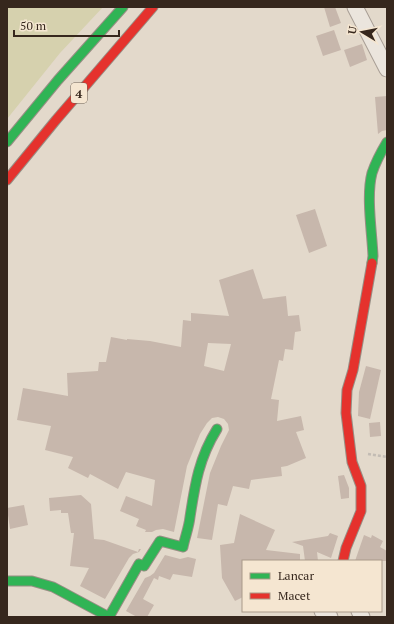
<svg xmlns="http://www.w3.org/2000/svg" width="394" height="624" viewBox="0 0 394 624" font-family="'PT Serif',serif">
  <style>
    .green { fill: #d6d1ae }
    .building { fill: #c7b7ac; fill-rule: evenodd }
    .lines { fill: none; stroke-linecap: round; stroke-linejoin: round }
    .street-casing { stroke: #a89e95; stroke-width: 17 }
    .fast-casing { stroke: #988e84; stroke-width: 11 }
    .jam-casing { stroke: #988e84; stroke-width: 11 }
    .path { stroke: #c3bcb4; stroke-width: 2.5; stroke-dasharray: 3 2; stroke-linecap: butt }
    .street { stroke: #ebe5dd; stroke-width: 15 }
    .fast { stroke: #30b455; stroke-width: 9 }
    .jam { stroke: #e5322d; stroke-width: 9 }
    .labels { text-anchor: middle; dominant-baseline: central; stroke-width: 3.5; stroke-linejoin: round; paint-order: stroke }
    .shield { fill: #f5e6d1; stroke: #6f6053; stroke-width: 1 }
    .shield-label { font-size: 12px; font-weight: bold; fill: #36271d }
  </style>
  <rect width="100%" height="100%" fill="#e3d9cb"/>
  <polygon class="green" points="7,7 103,7 60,53 7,119"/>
  <g class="building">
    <polygon points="324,7 335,7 341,23 330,27"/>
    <polygon points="334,30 341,50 323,56 316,36"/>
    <polygon points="362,44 367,60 350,67 344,50"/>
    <polygon points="387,96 387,130 382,131 378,134 375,97"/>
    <polygon points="315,209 327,246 309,253 296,215"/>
    <path d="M 253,269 L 263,299 L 286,296 L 288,316 L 299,315 L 301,331 L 295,332 L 293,350 L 285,349 L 283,361 L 279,360 L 271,399 L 279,400 L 277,421 L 301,416 L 304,430 L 296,432 L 306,458 L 287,466 L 281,467 L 282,476 L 251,480 L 249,489 L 233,486 L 227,506 L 218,504 L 212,540 L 197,538 L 210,473 L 221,446 L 229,430 L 228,424 L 224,419 L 218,417 L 212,418 L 207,423 L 200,434 L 187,466 L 174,532 L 163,529 L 156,530 L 152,532 L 145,532 L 146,530 L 136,526 L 139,519 L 120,511 L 126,496 L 152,506 L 155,480 L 126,472 L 118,489 L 90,474 L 88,478 L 68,468 L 73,457 L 45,450 L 51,426 L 17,420 L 23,388 L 68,396 L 67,373 L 98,371 L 99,362 L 106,362 L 111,337 L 127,340 L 127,339 L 150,341 L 181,347 L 183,320 L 191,321 L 191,313 L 229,316 L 219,280 ZM 208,343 L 231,344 L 224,371 L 204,366 Z"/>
    <polygon points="366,366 381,370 370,419 358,416 359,392"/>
    <polygon points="380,422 381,436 370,437 369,423"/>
    <polygon points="344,475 349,488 349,498 341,499 338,476"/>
    <polygon points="81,495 91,504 94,539 104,540 138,552 139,549 141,549 139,552 133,554 129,558 105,599 80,586 89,568 70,566 74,533 71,533 68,513 61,513 61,510 50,511 49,498"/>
    <polygon points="24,505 28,525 10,529 7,508"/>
    <polygon points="240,514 275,530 266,550 300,554 300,561 243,561 243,597 235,601 222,578 220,545 234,543"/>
    <polygon points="330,533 338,536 331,558 317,552 318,561 305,561 303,546 292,542 328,536"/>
    <polygon points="364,535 371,538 372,535 383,541 380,547 387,551 387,561 355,561"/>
    <polygon points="165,555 180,559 188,557 196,559 192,577 173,574 170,580 159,576 158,580 154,578 143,599 154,605 147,617 137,617 126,611 145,578 150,576 154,573"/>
  </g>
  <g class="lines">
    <g class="street-casing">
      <g id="street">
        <polyline points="355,7 387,69"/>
        <polyline points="322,611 330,617"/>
        <polyline points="359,611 362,617"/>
      </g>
    </g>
    <g class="fast-casing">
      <g id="fast">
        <polyline points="7,142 58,80 123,7"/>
        <path d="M 372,263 L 373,256 C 372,232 366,196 372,173 C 376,161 381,152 387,142"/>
        <polyline points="7,581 32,581 53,587 109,617"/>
        <path d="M 109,617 L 139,564 L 144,566 L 160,541 L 183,547 C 185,537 189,527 190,517 C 195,484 199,458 217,429"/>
      </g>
    </g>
    <g class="jam-casing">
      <g id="jam">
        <polyline points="7,180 56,120 153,7"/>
        <polyline points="343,561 346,548 361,511 361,486 352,462 346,413 347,390 353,370 372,263"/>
      </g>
    </g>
    <polyline class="path" points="368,454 387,457"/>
    <use href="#street" class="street"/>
    <use href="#fast" class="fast"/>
    <use href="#jam" class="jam"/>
  </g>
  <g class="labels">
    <rect class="shield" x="71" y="83" width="16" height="20" rx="3"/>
    <g class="shield-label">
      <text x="79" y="93">4</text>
    </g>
  </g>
  <rect width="394" height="624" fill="none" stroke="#36271d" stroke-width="16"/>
  <rect x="242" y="560" width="140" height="52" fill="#f5e6d1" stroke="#a99a89"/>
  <rect x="250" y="573" width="20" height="6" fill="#30b455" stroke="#a99a89"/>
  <text x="278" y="580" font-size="12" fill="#36271d">Lancar</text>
  <rect x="250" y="593" width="20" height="6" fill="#e5322d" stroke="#a99a89"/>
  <text x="278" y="600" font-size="12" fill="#36271d">Macet</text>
  <g transform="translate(362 32) rotate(280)" stroke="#f5e6d1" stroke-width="3" paint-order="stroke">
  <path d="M0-3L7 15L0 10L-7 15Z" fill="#36271d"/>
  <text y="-6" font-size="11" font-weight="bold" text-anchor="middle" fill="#36271d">U</text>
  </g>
  <path d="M14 30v6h105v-6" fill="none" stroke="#36271d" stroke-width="2"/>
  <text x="20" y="30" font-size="12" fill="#36271d" stroke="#f5e6d1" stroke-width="3" paint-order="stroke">50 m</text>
</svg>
